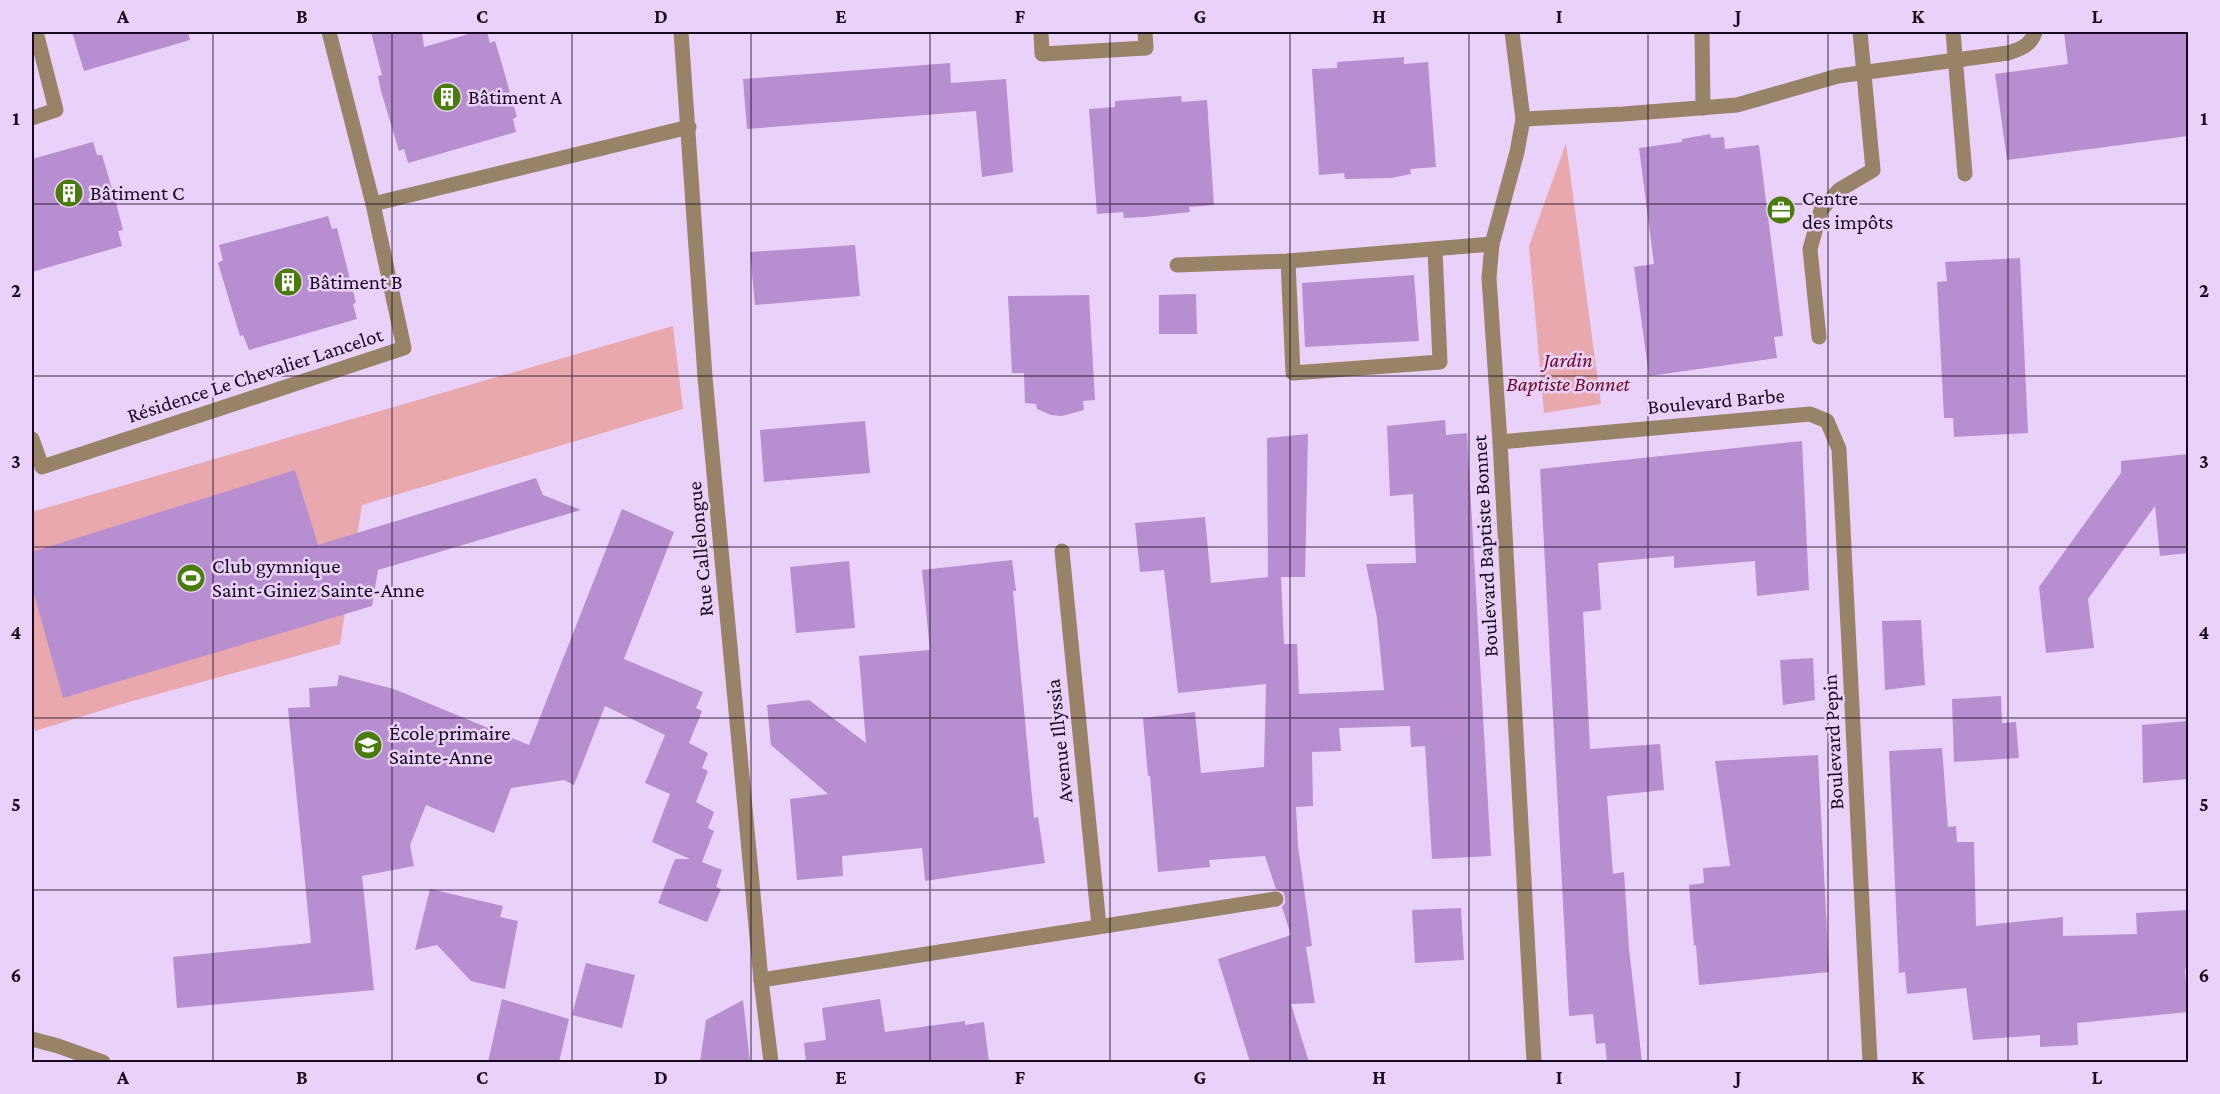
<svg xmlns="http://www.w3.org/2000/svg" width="2220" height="1094" viewBox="0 0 2220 1094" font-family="'Crimson Pro',serif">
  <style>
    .green { fill: #e9a8ae }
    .building { fill: #b78ed0 }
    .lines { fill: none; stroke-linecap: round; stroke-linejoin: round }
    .service { stroke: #998368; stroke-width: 15 }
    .minor { stroke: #998368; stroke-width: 15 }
    .tertiary { stroke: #998368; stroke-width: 15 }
    .grid { fill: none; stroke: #17081f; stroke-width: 1.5; stroke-opacity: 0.55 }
    .labels { text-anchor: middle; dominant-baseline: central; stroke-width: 5; stroke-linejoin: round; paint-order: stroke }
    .poi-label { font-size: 21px; fill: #17081f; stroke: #ead1f9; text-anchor: start }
    .park-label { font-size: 21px; font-style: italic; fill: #700927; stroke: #ead1f9 }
    .street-label { font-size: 21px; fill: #17081f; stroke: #ead1f9 }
    .neatline { fill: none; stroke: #17081f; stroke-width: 2 }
    .grid-label { font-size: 20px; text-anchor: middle; font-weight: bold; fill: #17081f }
  </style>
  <rect width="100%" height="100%" fill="#ead1f9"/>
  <g class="green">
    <polygon points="1566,143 1601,404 1544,413 1529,246"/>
    <polygon points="673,326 683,409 362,505 340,644 129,702 35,731 32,716 32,512"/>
  </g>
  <g class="building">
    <polygon points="72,32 188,32 190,40 84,71"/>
    <polygon points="371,32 422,32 424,47 476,32 487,32 490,43 495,41 501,61 517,117 513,119 516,132 408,163 404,149 399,151 381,91 378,76 382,75"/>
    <polygon points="2064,32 2188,32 2188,136 2007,160 1995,74 2068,64"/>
    <polygon points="1404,57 1404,64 1428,62 1436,167 1410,169 1411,174 1391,178 1345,179 1344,173 1319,175 1312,69 1337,68 1337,62"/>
    <polygon points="950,63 951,83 1006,79 1013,172 982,177 976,111 747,129 743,79"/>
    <polygon points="1181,96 1182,102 1207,100 1214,205 1189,207 1190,212 1144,217 1124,218 1123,212 1097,214 1089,109 1115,107 1115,101"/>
    <polygon points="1710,134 1711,138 1724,137 1725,149 1759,145 1783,336 1774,337 1777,358 1649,376 1634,267 1654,264 1639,148 1682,142 1682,139"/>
    <polygon points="93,142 97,155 102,155 115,199 123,230 118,231 122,246 32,272 32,159"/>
    <polygon points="328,216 332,229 337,228 356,303 353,304 357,319 249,350 243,335 240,336 218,263 223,260 219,245"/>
    <polygon points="855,245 860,296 755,305 750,252"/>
    <polygon points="2020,258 2028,433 1954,437 1953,418 1944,418 1937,282 1947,281 1945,262"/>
    <polygon points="1414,275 1419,341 1305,347 1302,283"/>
    <polygon points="1196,294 1197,334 1159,334 1159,295"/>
    <polygon points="1089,295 1095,400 1083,401 1084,410 1062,416 1051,415 1037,409 1036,404 1025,403 1024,373 1012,373 1008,296"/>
    <polygon points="1445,420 1446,435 1467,433 1491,856 1432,859 1425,746 1411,747 1410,726 1339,728 1341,751 1312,752 1313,806 1296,807 1298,846 1312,946 1306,947 1315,1003 1291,1004 1309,1062 1250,1062 1218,959 1291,935 1282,907 1285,903 1285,897 1283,892 1276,889 1265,856 1209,860 1210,867 1158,872 1150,776 1148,776 1143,718 1195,712 1201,773 1264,767 1266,684 1178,693 1164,570 1140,572 1135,523 1205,517 1211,583 1268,577 1267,438 1308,434 1305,577 1281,577 1284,644 1297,644 1299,694 1384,690 1377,618 1366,564 1416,563 1413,494 1390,496 1387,426"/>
    <polygon points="865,421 870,473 764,482 760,430"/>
    <polygon points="1802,441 1809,590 1757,596 1755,561 1674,568 1674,556 1598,563 1601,610 1583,612 1590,749 1660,744 1664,790 1607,796 1613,874 1624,872 1629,949 1642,1062 1607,1062 1605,1043 1596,1044 1593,1014 1569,1016 1540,469"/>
    <polygon points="2188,454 2188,553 2160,556 2155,506 2088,599 2094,648 2046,653 2039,587 2121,473 2121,461"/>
    <polygon points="295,470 318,545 536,478 543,495 581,510 378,570 372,606 63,698 32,587 32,552"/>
    <polygon points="622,509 674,532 624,659 703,692 696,708 702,711 689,743 708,753 702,768 708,771 696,802 714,812 708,828 714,831 702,862 722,870 716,887 721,889 707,922 658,903 675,859 690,859 652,842 670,794 645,783 665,735 605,706 574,785 564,780 511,788 494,833 426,805 410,845 414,866 362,876 374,990 177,1008 173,957 311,943 288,708 310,707 309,688 337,686 339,675 394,689 529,745"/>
    <polygon points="1012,560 1016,591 1013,591 1034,818 1038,817 1045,863 925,881 922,848 842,856 843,876 797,880 790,799 828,794 771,745 767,705 809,700 866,743 859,656 930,650 922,570"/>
    <polygon points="849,561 855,628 796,633 790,567"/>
    <polygon points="1921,620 1925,685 1885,690 1882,621"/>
    <polygon points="1813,658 1815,700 1783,705 1780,660"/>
    <polygon points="2001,696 2002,723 2016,722 2019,758 1954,762 1952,699"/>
    <polygon points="2188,721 2188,779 2143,783 2142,725"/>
    <polygon points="1942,748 1948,827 1956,826 1957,842 1974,842 1976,926 2063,917 2063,936 2137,934 2136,913 2188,910 2188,969 2185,969 2188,1012 2077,1023 2078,1045 2040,1047 2040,1035 1973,1040 1966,988 1907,994 1905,972 1899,973 1889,751"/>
    <polygon points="1818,755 1829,972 1699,985 1696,945 1694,946 1689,885 1704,883 1703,868 1730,866 1715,761"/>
    <polygon points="430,889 503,906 500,917 518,921 505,989 471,981 437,945 415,950"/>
    <polygon points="1461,908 1464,960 1415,963 1412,910"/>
    <polygon points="586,963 635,975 622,1028 572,1015"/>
    <polygon points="502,999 569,1019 559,1062 488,1062"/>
    <polygon points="880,999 885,1032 965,1021 965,1025 984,1022 989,1062 806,1062 804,1043 826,1040 822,1008"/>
    <polygon points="743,1000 750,1062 700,1062 706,1020"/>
  </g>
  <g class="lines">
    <g class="service">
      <polyline points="1041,32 1042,54 1146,48 1145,32"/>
      <polyline points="1702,32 1703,108"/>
      <polyline points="1953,32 1965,174"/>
      <path d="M 1523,119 L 1623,114 L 1737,105 L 1838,76 L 2008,53 C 2021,49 2031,45 2035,32"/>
      <polyline points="1288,261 1293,373 1440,362 1435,250"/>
      <polyline points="1177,265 1288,261 1492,244"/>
      <polyline points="1819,337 1810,249 1821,210 1839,190 1873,170 1860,32"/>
    </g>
    <g class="minor">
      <polyline points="681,32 705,377 761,980 771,1062"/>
      <polyline points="1512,32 1523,119 1517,152 1492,244 1489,278 1500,442 1534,1062"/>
      <polyline points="32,118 56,110 36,32"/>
      <polyline points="373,204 689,127"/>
      <polyline points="32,439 42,467 404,348 373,204 329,32"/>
      <polyline points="1500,442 1810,414 1827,421 1839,449 1870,1062"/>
      <polyline points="1062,551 1099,926"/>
      <polyline points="761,980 1276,899"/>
    </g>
    <polyline class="tertiary" points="32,1039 58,1046 103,1062"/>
  </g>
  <path class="grid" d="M 213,32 L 213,1062M 392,32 L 392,1062M 572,32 L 572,1062M 751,32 L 751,1062M 930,32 L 930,1062M 1110,32 L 1110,1062M 1290,32 L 1290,1062M 1469,32 L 1469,1062M 1648,32 L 1648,1062M 1828,32 L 1828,1062M 2008,32 L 2008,1062M 32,204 L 2188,204M 32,376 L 2188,376M 32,547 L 2188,547M 32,718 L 2188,718M 32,890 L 2188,890"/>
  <defs>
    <g id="building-disc" transform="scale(1.5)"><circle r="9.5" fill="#497c0b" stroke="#ead1f9"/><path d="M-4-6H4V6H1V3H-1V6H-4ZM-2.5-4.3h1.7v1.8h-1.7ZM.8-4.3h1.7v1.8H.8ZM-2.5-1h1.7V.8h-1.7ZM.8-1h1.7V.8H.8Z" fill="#fff"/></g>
    <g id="office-disc" transform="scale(1.5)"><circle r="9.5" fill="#497c0b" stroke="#ead1f9"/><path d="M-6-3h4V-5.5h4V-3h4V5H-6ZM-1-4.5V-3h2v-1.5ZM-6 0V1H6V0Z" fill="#fff"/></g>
    <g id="stadium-disc" transform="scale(1.5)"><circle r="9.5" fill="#497c0b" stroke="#ead1f9"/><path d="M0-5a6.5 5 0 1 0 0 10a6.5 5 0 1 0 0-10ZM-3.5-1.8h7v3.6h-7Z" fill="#fff"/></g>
    <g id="school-disc" transform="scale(1.5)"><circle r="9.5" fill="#497c0b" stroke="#ead1f9"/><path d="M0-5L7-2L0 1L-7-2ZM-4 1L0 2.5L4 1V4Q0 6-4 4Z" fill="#fff"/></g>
  </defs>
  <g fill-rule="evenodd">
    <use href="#building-disc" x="447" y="97"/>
    <use href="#building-disc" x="69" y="193"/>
    <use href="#office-disc" x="1781" y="210"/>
    <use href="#building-disc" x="288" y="282"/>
    <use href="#stadium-disc" x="191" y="578"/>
    <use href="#school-disc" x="368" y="745"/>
  </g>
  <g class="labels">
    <g class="poi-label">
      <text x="468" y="97">Bâtiment A</text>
      <text x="90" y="193">Bâtiment C</text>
      <text x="1802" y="198">Centre<tspan x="1802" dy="24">des impôts</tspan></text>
      <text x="309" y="282">Bâtiment B</text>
      <text x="212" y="566">Club gymnique<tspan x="212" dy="24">Saint-Giniez Sainte-Anne</tspan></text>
      <text x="389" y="733">École primaire<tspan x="389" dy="24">Sainte-Anne</tspan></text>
    </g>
    <g class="park-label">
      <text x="1568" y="360">Jardin<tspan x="1568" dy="24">Baptiste Bonnet</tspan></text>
    </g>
    <g class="street-label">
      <text transform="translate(255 375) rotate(-18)">Résidence Le Chevalier Lancelot</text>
      <text transform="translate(1716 401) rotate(-5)">Boulevard Barbe</text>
      <text transform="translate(1485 546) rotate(-93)">Boulevard Baptiste Bonnet</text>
      <text transform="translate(700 549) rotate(-95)">Rue Callelongue</text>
      <text transform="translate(1059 741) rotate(-96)">Avenue Illyssia</text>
      <text transform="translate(1833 742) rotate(-93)">Boulevard Pepin</text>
    </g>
  </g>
  <rect width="2220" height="1094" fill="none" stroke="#ead1f9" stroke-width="66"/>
  <rect x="33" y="33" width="2154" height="1028" class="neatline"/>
  <g class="grid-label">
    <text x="123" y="23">A</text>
    <text x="302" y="23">B</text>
    <text x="482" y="23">C</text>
    <text x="661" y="23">D</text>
    <text x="841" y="23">E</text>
    <text x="1020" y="23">F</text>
    <text x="1200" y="23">G</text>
    <text x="1379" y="23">H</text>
    <text x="1559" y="23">I</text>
    <text x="1738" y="23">J</text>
    <text x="1918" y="23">K</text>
    <text x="2097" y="23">L</text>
    <text x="16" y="125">1</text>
    <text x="2204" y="125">1</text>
    <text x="16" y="297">2</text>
    <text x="2204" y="297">2</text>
    <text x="16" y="468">3</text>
    <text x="2204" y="468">3</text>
    <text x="16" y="639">4</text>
    <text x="2204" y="639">4</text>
    <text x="16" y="811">5</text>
    <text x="2204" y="811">5</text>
    <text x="16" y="982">6</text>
    <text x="2204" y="982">6</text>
    <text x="123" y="1084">A</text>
    <text x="302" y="1084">B</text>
    <text x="482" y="1084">C</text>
    <text x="661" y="1084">D</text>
    <text x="841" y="1084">E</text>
    <text x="1020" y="1084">F</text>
    <text x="1200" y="1084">G</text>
    <text x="1379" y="1084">H</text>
    <text x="1559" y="1084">I</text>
    <text x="1738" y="1084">J</text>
    <text x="1918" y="1084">K</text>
    <text x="2097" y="1084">L</text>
  </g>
</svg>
